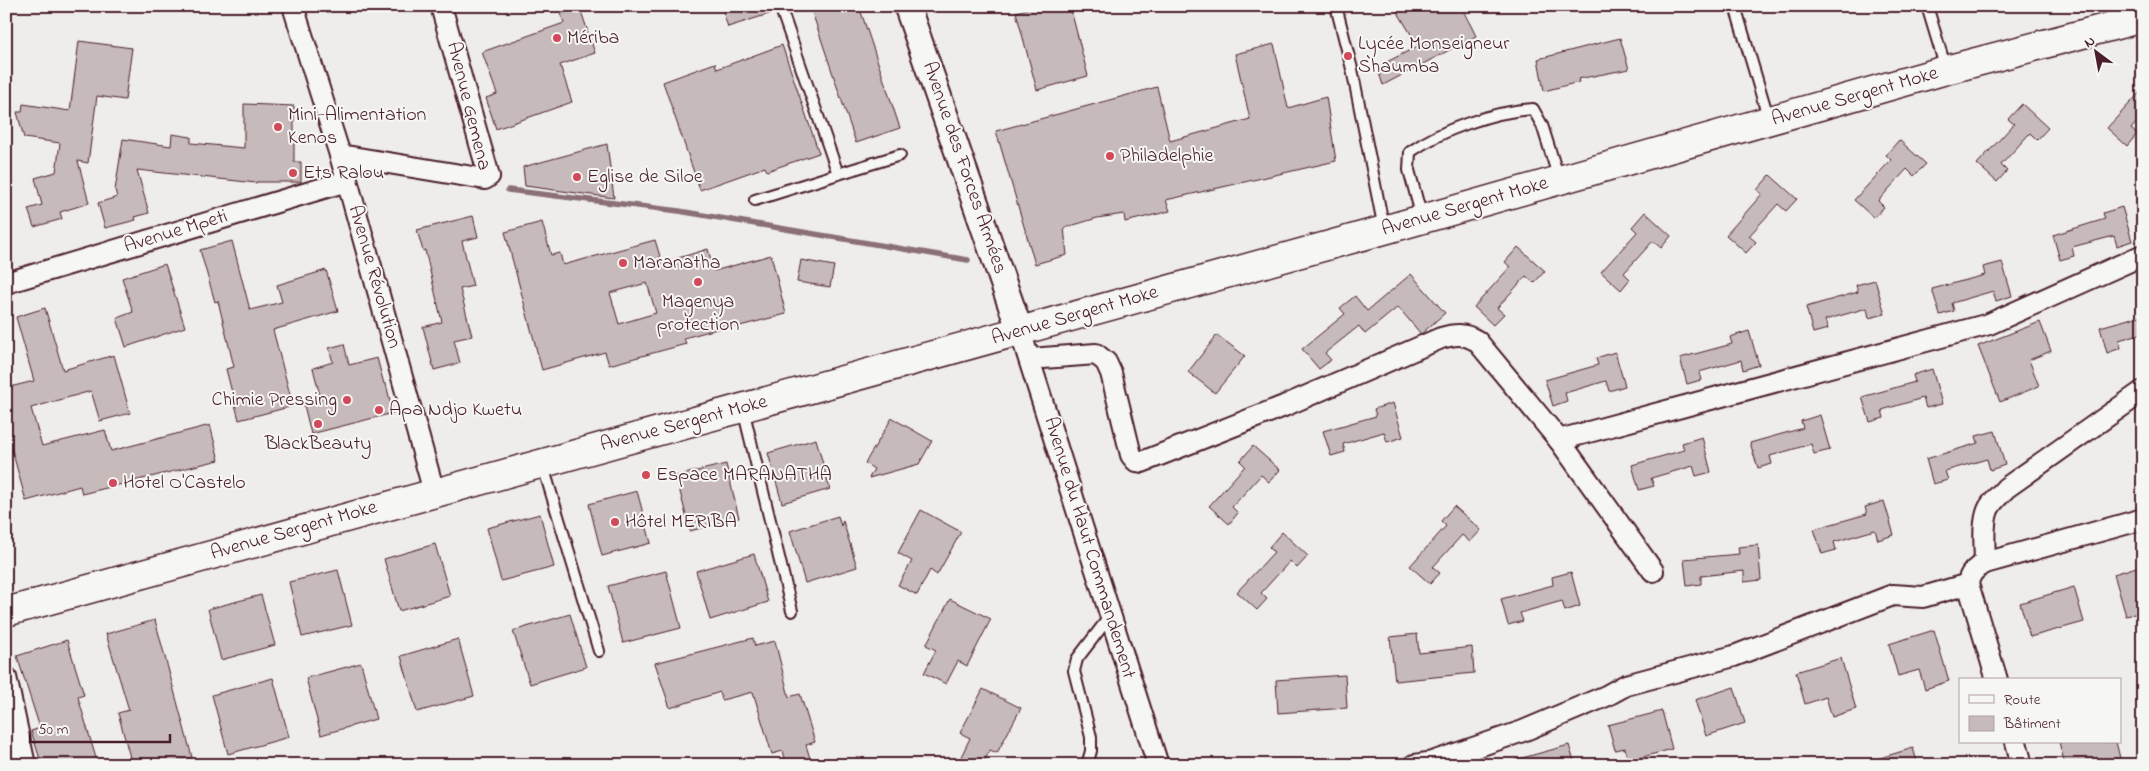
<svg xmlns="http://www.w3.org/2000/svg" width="2149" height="771" viewBox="0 0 2149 771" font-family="'Indie Flower',sans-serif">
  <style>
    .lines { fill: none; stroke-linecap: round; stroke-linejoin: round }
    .stream { stroke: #8a6f74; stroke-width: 5.5 }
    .building { fill: #c6babb; stroke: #4a1f2b; fill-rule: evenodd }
    .service-casing { stroke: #4a1f2b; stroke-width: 14 }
    .minor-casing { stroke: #4a1f2b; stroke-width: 24 }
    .tertiary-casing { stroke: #4a1f2b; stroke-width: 29 }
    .secondary-casing { stroke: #4a1f2b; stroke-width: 31 }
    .service { stroke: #f6f6f2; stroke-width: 10 }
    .minor { stroke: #f6f6f2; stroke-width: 20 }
    .tertiary { stroke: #f6f6f2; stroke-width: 25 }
    .secondary { stroke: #f6f6f2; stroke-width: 28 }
    .poi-dot { fill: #d1495b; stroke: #f6f6f2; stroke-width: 2 }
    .labels { text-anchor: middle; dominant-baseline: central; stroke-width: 4; stroke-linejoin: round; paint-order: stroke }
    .poi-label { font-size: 20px; fill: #4a1f2b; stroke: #f6f6f2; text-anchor: start }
    .street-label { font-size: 20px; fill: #4a1f2b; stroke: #f6f6f2 }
  </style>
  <rect width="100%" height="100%" fill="#efedea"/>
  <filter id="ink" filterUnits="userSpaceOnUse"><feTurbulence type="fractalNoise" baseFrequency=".02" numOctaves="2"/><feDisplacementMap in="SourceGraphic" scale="10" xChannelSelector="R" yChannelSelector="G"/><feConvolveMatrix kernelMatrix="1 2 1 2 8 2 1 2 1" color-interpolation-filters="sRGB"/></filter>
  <g filter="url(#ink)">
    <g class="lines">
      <g class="stream">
        <polyline points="6,113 7,113"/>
        <polyline points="508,190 679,211 968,260"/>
      </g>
    </g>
    <g class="building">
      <polygon points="721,6 773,6 775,12 728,27"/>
      <polygon points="810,6 859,6 900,128 856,143"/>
      <polygon points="1037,6 1070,6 1088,76 1037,90 1016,12"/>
      <polygon points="1394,6 1461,6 1476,36 1383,85 1377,67 1418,46"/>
      <polygon points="580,8 595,53 560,65 572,102 496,129 486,98 497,94 482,52 564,23 561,14"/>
      <polygon points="1620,38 1629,69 1578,79 1579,82 1544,91 1538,59"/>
      <polygon points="79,41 132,48 125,100 97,96 88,163 78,161 89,203 60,212 62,219 34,227 28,209 42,205 35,178 56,172 60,143 24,138 17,112 22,112 23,104 70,111"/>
      <polygon points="1274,44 1288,108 1326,97 1336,161 1166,200 1170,211 1125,222 1124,214 1097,218 1064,228 1067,255 1035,264 996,131 1157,87 1170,141 1250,119 1235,54"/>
      <polygon points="782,45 819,153 767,171 765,167 700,190 663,82 715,63 717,69"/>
      <polygon points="2143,89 2143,115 2131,129 2137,134 2127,146 2107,128"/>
      <polygon points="244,104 294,106 294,162 301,162 301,182 256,182 256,183 137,170 149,213 135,217 136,220 105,228 98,203 117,197 115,190 123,139 171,146 172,134 191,137 191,143 244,148"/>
      <polygon points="2022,104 2048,128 2037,140 2030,133 2001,165 2007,171 1997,182 1977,164 2014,124 2008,119"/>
      <polygon points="1899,140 1926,164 1914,176 1907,169 1878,201 1884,207 1874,218 1854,200 1891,160 1886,155"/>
      <polygon points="607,144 614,198 525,186 523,167"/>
      <polygon points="1770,175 1797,199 1786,211 1778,204 1749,236 1756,242 1746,253 1726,235 1762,194 1757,190"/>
      <polygon points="2122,207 2132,241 2117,246 2114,236 2072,247 2074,256 2060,260 2053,235 2105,219 2103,213"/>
      <polygon points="1645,212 1671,236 1661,248 1653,241 1624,273 1630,279 1621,290 1601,272 1637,232 1632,227"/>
      <polygon points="473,216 478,237 462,241 473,286 460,289 472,336 454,340 460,363 434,370 423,327 442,322 425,250 423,251 417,230"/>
      <path d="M 542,222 L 551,255 L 560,253 L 563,265 L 655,240 L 662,263 L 708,249 L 714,271 L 771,255 L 786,314 L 736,327 L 735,324 L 684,338 L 686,344 L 609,365 L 605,352 L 542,370 L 505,232 ZM 647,283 L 656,313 L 619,324 L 610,293 Z"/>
      <polygon points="232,241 250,310 282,302 277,285 326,270 338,311 273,330 293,406 239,420 226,369 234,367 218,301 215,302 200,250"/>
      <polygon points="1518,247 1545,271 1534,283 1526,276 1497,308 1504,314 1493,325 1474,307 1510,267 1505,262"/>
      <polygon points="801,260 834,266 830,287 797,282"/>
      <polygon points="2002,262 2012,296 1996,301 1993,291 1952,303 1954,311 1940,315 1932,289 1985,275 1983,267"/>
      <polygon points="165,264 185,327 126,347 117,318 133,312 122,278"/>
      <polygon points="1411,274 1445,313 1421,334 1398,307 1365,334 1359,326 1325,353 1331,360 1319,369 1302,349 1345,314 1340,308 1355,296 1367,311"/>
      <polygon points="1875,280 1885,314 1869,318 1867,308 1825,320 1828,329 1813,333 1806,307 1858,292 1856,285"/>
      <polygon points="45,308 63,370 114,355 130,413 100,421 91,391 31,408 42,446 105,430 111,451 210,425 219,460 82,494 80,486 26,501 12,450 6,452 6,388 34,381 16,317"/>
      <polygon points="2143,315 2143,333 2119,340 2121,348 2107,353 2100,327"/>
      <polygon points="2040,322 2051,351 2029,360 2039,386 2000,402 1978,346"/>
      <polygon points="1749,331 1759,365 1743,370 1741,360 1699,372 1701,380 1687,384 1680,358 1732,344 1730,337"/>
      <polygon points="1217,335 1245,356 1215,393 1188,372"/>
      <polygon points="344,344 349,365 377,358 384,384 386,384 393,413 311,434 304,405 321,400 313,368 333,362 329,348"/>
      <polygon points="1615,352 1625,386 1609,391 1606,381 1565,393 1567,401 1553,406 1545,380 1598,365 1596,358"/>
      <polygon points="1932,369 1942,404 1926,408 1923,398 1882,410 1884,418 1870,422 1862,397 1915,382 1913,375"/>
      <polygon points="1393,403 1403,437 1387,442 1384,432 1343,444 1345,452 1331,456 1323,431 1376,416 1374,409"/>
      <polygon points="1820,415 1830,450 1814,454 1811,444 1770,456 1772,464 1758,468 1750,443 1803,428 1801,421"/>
      <polygon points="892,418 932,441 919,464 869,478 874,469 865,463"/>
      <polygon points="1995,431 2005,465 1990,470 1987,459 1945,471 1948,480 1933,484 1926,459 1978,443 1976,436"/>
      <polygon points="1702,437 1711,472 1696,476 1693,466 1651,478 1654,486 1639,490 1632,465 1684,450 1682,443"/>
      <polygon points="816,439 830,489 782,503 768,453"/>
      <polygon points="1253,446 1280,470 1269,482 1261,475 1232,507 1238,513 1229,524 1209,506 1245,466 1240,461"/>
      <polygon points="726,464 739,518 690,531 676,476"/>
      <polygon points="637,491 651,543 602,556 589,504"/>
      <polygon points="1884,501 1894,535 1878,540 1875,530 1834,542 1836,550 1822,554 1814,529 1867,514 1865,507"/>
      <polygon points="1454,506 1481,530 1470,542 1462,535 1433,567 1440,573 1430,584 1410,566 1446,526 1441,521"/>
      <polygon points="921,510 961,532 937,575 930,570 917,595 898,585 912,561 898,553"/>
      <polygon points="540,514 554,567 501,581 487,528"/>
      <polygon points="838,516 841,526 843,521 857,567 805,583 790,531"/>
      <polygon points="1282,532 1308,556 1297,568 1290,561 1261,593 1267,599 1257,610 1237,592 1274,552 1269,547"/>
      <polygon points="435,544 450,596 399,611 384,559"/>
      <polygon points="1758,545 1761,580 1744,582 1744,571 1701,576 1701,584 1687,586 1684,559 1739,554 1738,547"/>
      <polygon points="754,554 768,602 710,620 696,571"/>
      <polygon points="2143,565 2143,612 2126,616 2114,574"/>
      <polygon points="338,570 352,625 302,637 289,582"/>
      <polygon points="666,571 681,628 623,643 608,586"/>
      <polygon points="1571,572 1580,606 1565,611 1562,601 1520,613 1523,621 1508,625 1501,599 1553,585 1552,577"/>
      <polygon points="2074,587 2084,622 2030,637 2020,603"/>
      <polygon points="261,595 275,645 221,660 208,609"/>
      <polygon points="950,599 991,619 967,666 958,661 946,684 924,673 936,650 926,645"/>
      <polygon points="570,614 586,667 530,684 513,631"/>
      <polygon points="155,620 192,757 165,765 132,765 118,713 129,710 106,634"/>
      <polygon points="1934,630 1949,681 1925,689 1919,670 1898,676 1889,644"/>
      <polygon points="1417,634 1419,653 1472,647 1474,673 1395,681 1390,637"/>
      <polygon points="753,638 755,646 775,641 789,697 800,694 815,742 806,745 812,765 787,765 783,751 772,754 753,692 722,700 720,692 670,708 655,663"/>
      <polygon points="458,639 474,696 417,712 401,656"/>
      <polygon points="67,640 84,695 78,697 98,765 42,765 31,731 40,728 17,656"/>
      <polygon points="1841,658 1856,709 1832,717 1826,697 1805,704 1796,672"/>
      <polygon points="361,663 376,719 321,735 306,678"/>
      <polygon points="1345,675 1347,708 1278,713 1276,680"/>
      <polygon points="273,678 289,737 228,754 212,695"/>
      <polygon points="1734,687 1745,723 1706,736 1695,700"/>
      <polygon points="983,689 1021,708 997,753 990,750 982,765 957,765 970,738 960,733"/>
      <polygon points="1662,711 1672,749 1628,761 1625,748 1615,750 1608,725"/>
      <polygon points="2059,742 2116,742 2120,758 2096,765 2065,765"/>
      <polygon points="1569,745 1575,765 1515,765 1515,760"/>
      <polygon points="1913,748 1918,765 1870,765 1870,761"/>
    </g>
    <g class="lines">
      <g class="service-casing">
        <g id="service">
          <polyline points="1336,6 1352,69 1384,229"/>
          <polyline points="1735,6 1769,120"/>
          <polyline points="1927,6 1946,69"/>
          <polyline points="838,174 900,155"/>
          <polyline points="755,200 838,174 780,6"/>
          <path d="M 1422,218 L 1409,170 L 1410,152 C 1443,129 1492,112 1533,109 L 1542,125 L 1559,179"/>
          <polyline points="743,409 792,611"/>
          <polyline points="542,463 599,651"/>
          <polyline points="1087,765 1091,751 1091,737 1074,671 1077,659 1110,616"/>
        </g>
      </g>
      <g class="minor-casing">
        <g id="minor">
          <polyline points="293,6 340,155 434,492"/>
          <polyline points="340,155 485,179 489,176 441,6"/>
          <polyline points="6,283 347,181"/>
          <polyline points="1020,331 1158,765"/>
          <path d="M 1030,359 L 1096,354 L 1106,362 L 1111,373 L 1131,455 L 1136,461 L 1142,462 L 1284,406 L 1441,338 C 1455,334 1464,333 1477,341 L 1559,440 L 1989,324 L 2143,255"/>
          <polyline points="1559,440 1653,571"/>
          <path d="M 1985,563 C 1985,547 1982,525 1988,510 C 1991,502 2000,495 2006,488 L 2143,391"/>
          <polyline points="6,677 25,765"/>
          <path d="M 1997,680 L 1968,584 C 1969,573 1976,568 1985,563 L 2143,519"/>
          <polyline points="2016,742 2022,765"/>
          <polyline points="1414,765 1432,762 1523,731 1606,696 1626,685 1734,656 1893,595 1923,597 1968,584"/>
        </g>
      </g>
      <g class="tertiary-casing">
        <polyline id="tertiary" points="907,6 1020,331"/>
      </g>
      <g class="secondary-casing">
        <polyline id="secondary" points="6,612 1384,230 1946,70 2143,18"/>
      </g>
      <use href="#service" class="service"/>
      <use href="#minor" class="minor"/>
      <use href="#tertiary" class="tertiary"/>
      <use href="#secondary" class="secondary"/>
    </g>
  </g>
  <g class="poi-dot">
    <circle cx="557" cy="38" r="5"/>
    <circle cx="1348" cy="56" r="5"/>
    <circle cx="278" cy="127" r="5"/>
    <circle cx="1110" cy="156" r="5"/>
    <circle cx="293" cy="173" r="5"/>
    <circle cx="577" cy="177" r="5"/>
    <circle cx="623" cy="263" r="5"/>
    <circle cx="698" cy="282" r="5"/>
    <circle cx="347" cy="400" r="5"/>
    <circle cx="379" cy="410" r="5"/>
    <circle cx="318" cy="424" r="5"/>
    <circle cx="646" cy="475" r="5"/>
    <circle cx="113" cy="483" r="5"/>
    <circle cx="615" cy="522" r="5"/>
  </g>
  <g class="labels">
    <g class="poi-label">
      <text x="567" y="38">Mériba</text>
      <text x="1358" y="44">Lycée Monseigneur<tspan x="1358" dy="23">Shaumba</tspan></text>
      <text x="288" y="115">Mini-Alimentation<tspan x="288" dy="23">Kenos</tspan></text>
      <text x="1120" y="156">Philadelphie</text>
      <text x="303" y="173">Ets Ralou</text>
      <text x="587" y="177">Eglise de Siloe</text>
      <text x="633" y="263">Maranatha</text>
      <text x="698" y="302" text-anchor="middle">Magenya<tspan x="698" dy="23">protection</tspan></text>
      <text x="337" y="400" text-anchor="end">Chimie Pressing</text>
      <text x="389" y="410">Apa Ndjo Kwetu</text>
      <text x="318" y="444" text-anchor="middle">BlackBeauty</text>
      <text x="656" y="475">Espace MARANATHA</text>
      <text x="123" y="483">Hotel O'Castelo</text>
      <text x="625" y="522">Hôtel MERIBA</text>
    </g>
    <g class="street-label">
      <text transform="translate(1855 97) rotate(-16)">Avenue Sergent Moke</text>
      <text transform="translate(468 106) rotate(76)">Avenue Gemena</text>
      <text transform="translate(964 168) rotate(71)">Avenue des Forces Armées</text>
      <text transform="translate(1465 207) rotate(-16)">Avenue Sergent Moke</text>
      <text transform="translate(176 232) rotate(-17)">Avenue Mpeti</text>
      <text transform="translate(374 277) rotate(74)">Avenue Révolution</text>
      <text transform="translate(1075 316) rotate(-16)">Avenue Sergent Moke</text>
      <text transform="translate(684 424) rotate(-15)">Avenue Sergent Moke</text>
      <text transform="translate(294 531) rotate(-16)">Avenue Sergent Moke</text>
      <text transform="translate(1089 548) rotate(73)">Avenue du Haut Commandement</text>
    </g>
  </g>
  <rect width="2149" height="771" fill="none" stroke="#f6f6f2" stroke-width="25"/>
  <rect x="12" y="12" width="2124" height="746" fill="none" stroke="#4a1f2b" stroke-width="2" filter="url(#ink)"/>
  <rect x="1959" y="678" width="162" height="65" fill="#f6f6f2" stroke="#b1a0a2"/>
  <rect x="1969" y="695" width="25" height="8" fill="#f6f6f2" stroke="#b1a0a2"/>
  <text x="2004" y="704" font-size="15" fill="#4a1f2b">Route</text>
  <rect x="1969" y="716" width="25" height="15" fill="#c6babb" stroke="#b1a0a2"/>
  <text x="2004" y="728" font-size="15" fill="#4a1f2b">Bâtiment</text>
  <g transform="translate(2096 52) rotate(328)" stroke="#f6f6f2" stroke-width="4" paint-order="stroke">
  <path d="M0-4L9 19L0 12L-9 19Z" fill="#4a1f2b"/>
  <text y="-8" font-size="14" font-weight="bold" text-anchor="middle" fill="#4a1f2b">N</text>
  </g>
  <path d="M30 734v8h140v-8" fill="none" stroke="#4a1f2b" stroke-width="2.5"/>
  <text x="38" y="734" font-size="15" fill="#4a1f2b" stroke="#f6f6f2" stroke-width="4" paint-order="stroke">50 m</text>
</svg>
